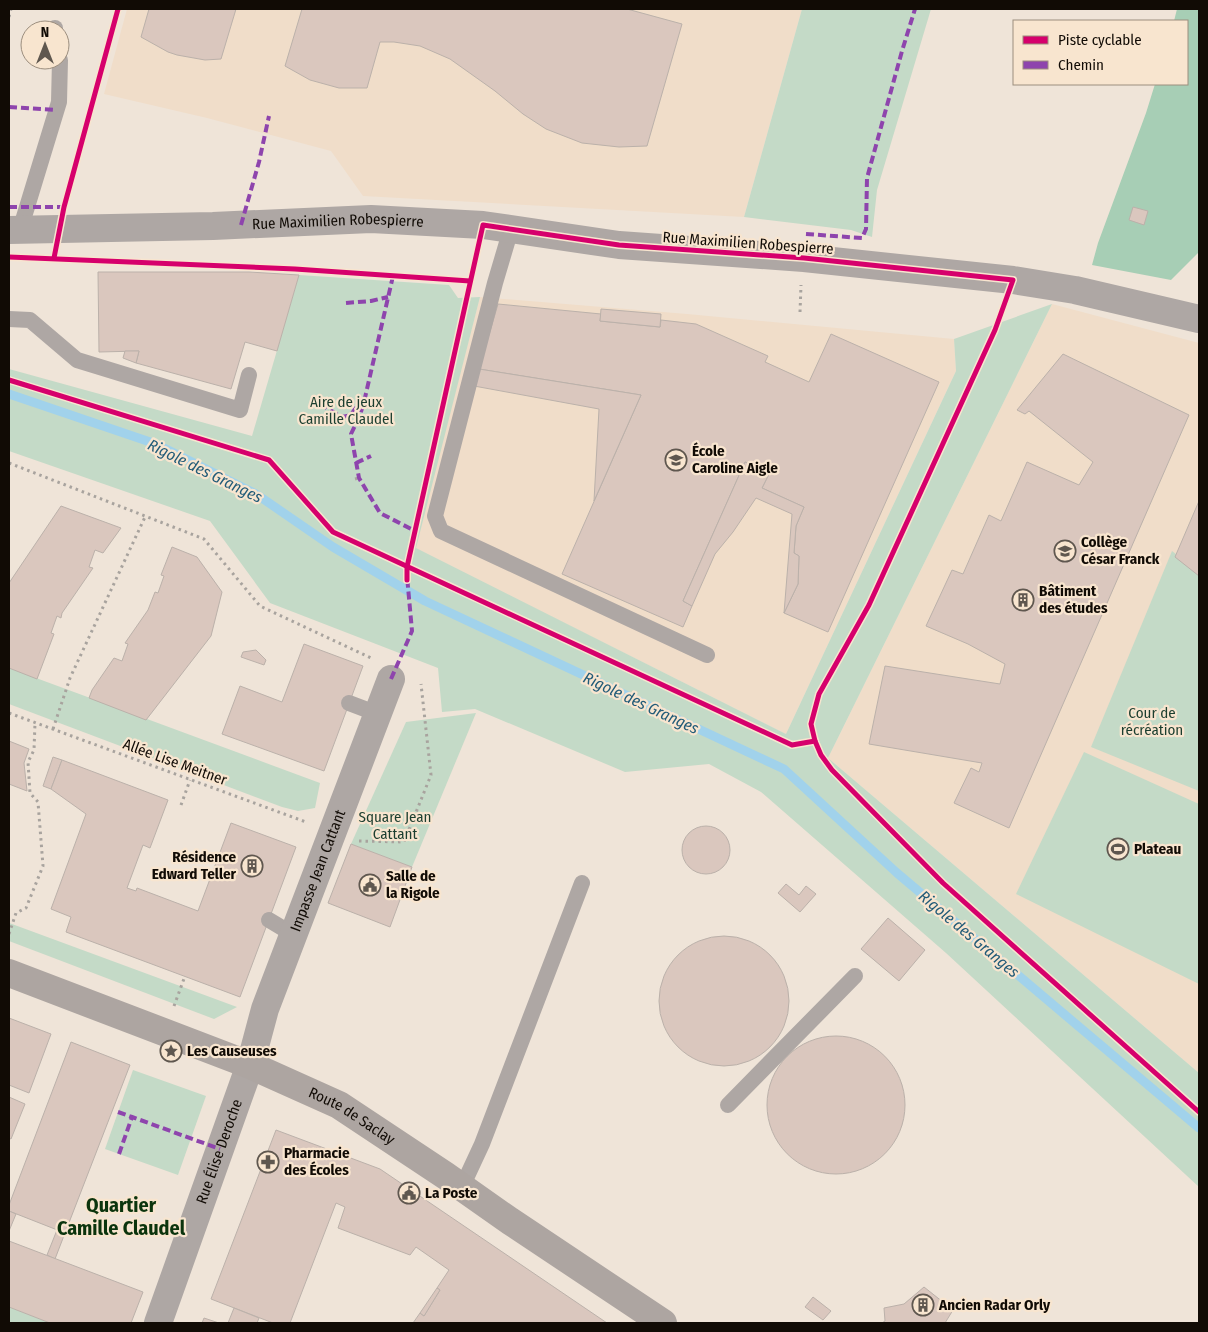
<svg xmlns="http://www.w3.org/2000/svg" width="1208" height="1332" viewBox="0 0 1208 1332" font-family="'Fira Sans Condensed',sans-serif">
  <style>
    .built { fill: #f0ddc9 }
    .green { fill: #c4dac7 }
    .forest { fill: #a7ceb5 }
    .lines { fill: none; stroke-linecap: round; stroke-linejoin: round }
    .stream { stroke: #a1d2eb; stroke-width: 9 }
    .building { fill: #dac7be; stroke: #bbb1aa }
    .path { stroke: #a8a39e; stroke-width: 3; stroke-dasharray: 2.5 4; stroke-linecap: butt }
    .service { stroke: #aea7a4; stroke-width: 16 }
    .minor { stroke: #aea7a4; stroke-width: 28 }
    .secondary { stroke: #ada5a1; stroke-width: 28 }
    .quiet { stroke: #8e44ad; stroke-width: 4; stroke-dasharray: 8 4; stroke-linecap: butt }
    .cycleway-casing { stroke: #f8e5cf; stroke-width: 8 }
    .cycleway { stroke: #d6006c; stroke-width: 5 }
    .labels { text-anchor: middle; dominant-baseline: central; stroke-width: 4.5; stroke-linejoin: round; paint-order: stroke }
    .street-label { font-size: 15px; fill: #110b05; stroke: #f8e5cf }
    .park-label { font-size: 15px; fill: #1b3e2f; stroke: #f8e5cf }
    .poi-label { font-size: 15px; font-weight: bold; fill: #110b05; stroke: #f8e5cf; text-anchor: start }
    .water-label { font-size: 16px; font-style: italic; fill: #225b78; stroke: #f8e5cf }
    .district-label { font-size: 20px; font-weight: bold; fill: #0b340d; stroke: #f8e5cf }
  </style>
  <rect width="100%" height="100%" fill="#efe4d8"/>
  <g class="built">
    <polygon points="127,9 802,9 744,217 363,196 331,151 207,118 104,94"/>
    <polygon points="480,297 687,314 954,339 956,371 786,734 415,548"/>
    <polygon points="1052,304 1199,343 1199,1073 828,758"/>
  </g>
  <g class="green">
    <polygon points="802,9 931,9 877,190 872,237 851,230 744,217"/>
    <polygon points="299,275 449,285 458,298 480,297 416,548 786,734 956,371 954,339 1052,304 828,758 1199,1073 1199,1187 946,953 761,792 709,764 625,772 475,709 442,712 438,668 270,603 210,521 9,451 9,369 252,436"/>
    <polygon points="1172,551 1199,572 1199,791 1091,747"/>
    <polygon points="9,668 320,783 315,808 298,811 282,807 9,704"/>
    <polygon points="476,713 412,867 351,844 406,722"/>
    <polygon points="1084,752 1199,804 1199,984 1016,894"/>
    <polygon points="9,923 12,924 237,1007 214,1019 9,941"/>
    <polygon points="133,1070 206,1096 178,1175 105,1149"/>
    <polygon points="9,1307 50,1323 9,1323"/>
  </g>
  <polygon class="forest" points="1177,9 1199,9 1199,252 1171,280 1092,265 1098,243 1146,113 1155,84 1187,84 1187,21 1174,21"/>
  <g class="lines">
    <polyline class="stream" points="9,394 156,444 256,494 333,547 425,601 784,769 897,873 1199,1128"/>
  </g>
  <g class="building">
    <polygon points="149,9 236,9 221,59 205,60 177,55 168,52 141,37"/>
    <polygon points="302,9 627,9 682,24 647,146 619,147 582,143 546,129 523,114 495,91 450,59 420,46 394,42 380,42 367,88 339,88 310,80 285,66"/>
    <polygon points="1133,207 1148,211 1144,225 1129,220"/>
    <polygon points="98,272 249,272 299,275 277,351 245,342 231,389 136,363 139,351 99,352"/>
    <polygon points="498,304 601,314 600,321 660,327 661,320 696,324 768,356 765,362 809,382 831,334 939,382 828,632 784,613 798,584 799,556 794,553 796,526 804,507 762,488 770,472 745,462 683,601 692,606 683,627 562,574 641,395 479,369"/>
    <polygon points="601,309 661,314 660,327 600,321"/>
    <polygon points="125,351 139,351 136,363 123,358"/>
    <polygon points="1063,354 1189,415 1009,828 954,803 971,768 979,772 982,763 869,744 885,666 1000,684 1005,664 968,644 926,626 952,570 963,574 989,515 1001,521 1027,462 1079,485 1093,462 1029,411 1025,414 1017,410"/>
    <polygon points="479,369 641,395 594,501 599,409 474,386"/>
    <polygon points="745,462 770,472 762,488 804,507 796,526 794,553 799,556 798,584 784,613 792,514 756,498 733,532 715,554 692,606 683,601"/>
    <polygon points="1199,501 1199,576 1175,557"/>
    <polygon points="61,506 121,528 103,553 95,550 89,567 93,568 62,613 61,618 57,616 51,633 54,634 37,679 9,668 9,583"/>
    <polygon points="172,547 197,557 222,592 211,636 146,720 89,698 92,690 114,658 122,661 128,644 125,643 148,610 155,592 158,593 164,576 161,575"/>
    <polygon points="304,644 363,666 324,771 222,734 240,686 282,702"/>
    <polygon points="256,650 266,660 264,665 241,657 243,652"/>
    <polygon points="9,741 29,749 24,763 27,791 9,784"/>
    <polygon points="53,757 62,760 51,789 43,786"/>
    <polygon points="62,760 168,800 150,848 143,845 127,888 136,891 137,888 198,911 231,823 296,847 240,997 66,932 71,917 51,909 86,814 51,789"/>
    <circle cx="706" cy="850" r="24"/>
    <polygon points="351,844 412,867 390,927 328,903"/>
    <polygon points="786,884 799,895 806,886 816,894 800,912 778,893"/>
    <polygon points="888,918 925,950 899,981 861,949"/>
    <circle cx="724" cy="1001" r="65"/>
    <polygon points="9,1018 51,1034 29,1093 9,1085"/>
    <circle cx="836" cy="1105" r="69"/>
    <polygon points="71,1042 130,1065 65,1233 9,1211 9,1205"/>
    <polygon points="9,1097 25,1104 11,1139 9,1138"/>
    <polygon points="276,1130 380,1169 607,1323 413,1323 420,1313 424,1316 440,1290 437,1288 449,1270 416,1247 410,1255 338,1228 345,1207 336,1203 290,1323 273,1323 211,1299"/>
    <polygon points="9,1211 16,1214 9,1231"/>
    <polygon points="57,1230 65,1233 55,1259 47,1255"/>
    <polygon points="9,1241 143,1292 131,1323 50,1323 9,1307"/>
    <polygon points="924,1287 953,1310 945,1323 882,1323 885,1321 884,1308 904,1304"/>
    <polygon points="437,1288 440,1290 424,1316 420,1313"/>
    <polygon points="813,1297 831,1311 823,1320 805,1307"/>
    <polygon points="234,1308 259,1318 257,1323 228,1323"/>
    <polygon points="204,1318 219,1323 202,1323"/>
  </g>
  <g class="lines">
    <g class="path">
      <polyline points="9,17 11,9"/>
      <polyline points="800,312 801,285"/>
      <polyline points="9,463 204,539 260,606 371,658"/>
      <polyline points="355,479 359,478"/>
      <polyline points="9,713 306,822"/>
      <polyline points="53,729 70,678 145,517"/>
      <polyline points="181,805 190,780"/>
      <polyline points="359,841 404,842 431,775 421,684"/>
      <polyline points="9,934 16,913 26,908 43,866 38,802 30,793 28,762 34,750 35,723"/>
      <polyline points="174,1006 185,976"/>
    </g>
    <g class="service">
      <polyline points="55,28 55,30"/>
      <polyline points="511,229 495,283 435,516 441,531 707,655"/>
      <polyline points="20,230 59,102 60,60"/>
      <polyline points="9,319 30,320 77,360 240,410 249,375"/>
      <polyline points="349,703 378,714"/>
      <polyline points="269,920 294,935"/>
      <polyline points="728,1105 855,976"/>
      <polyline points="462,1187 482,1144 582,883"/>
    </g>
    <g class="minor">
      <path id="s1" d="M 9,230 L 213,226 L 371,219 L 483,225 L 619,245 L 804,258 L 1013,280 L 1075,290 L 1199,319"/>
      <path id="s2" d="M 158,1323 L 250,1065 L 265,1009 L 391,679"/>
    </g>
    <path class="secondary" id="s3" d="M 9,973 L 250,1065 L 339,1105 L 446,1176 L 510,1221 L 663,1323"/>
    <g class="quiet">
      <polyline points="9,107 56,110"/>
      <polyline points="9,207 64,207"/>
      <polyline points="241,225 259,162 269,116"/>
      <polyline points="806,234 862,238 866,229 867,178 902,51 915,9"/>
      <polyline points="393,276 364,402 360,415 351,434 359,478 380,513 415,531"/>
      <polyline points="346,303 371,301 388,297"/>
      <polyline points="320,404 342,417 351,415 357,406 364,402"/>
      <polyline points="329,424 342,417"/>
      <polyline points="356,463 371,456"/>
      <polyline points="391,679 412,631 407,576"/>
      <polyline points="118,1112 132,1117"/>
      <polyline points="119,1154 132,1117 220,1149"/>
    </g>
    <g class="cycleway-casing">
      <g id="cycleway">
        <polyline points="9,257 295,269 470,281"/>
        <polyline points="54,258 64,207 118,9"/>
        <polyline points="9,380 269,460 333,532 792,745 815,741"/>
        <polyline points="407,580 407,567 483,225 619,245 804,258 1013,280 995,330 869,605 819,694 811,724 815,741 821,755 832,770 943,883 1199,1112"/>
      </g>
    </g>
    <use href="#cycleway" class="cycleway"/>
  </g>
  <defs>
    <g id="school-ring" transform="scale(1.125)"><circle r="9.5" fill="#f8e5cf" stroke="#5f574f" stroke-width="1.5"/><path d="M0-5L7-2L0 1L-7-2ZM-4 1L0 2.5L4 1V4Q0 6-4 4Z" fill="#5f574f"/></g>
    <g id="building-ring" transform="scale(1.125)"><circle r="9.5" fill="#f8e5cf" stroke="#5f574f" stroke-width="1.5"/><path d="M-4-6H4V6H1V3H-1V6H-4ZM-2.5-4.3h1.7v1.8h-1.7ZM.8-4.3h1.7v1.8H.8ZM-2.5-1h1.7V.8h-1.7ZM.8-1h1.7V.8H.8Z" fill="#5f574f"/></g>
    <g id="stadium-ring" transform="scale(1.125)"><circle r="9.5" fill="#f8e5cf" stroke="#5f574f" stroke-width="1.5"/><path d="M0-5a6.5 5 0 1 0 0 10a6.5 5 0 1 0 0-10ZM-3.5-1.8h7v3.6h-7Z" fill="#5f574f"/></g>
    <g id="civic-ring" transform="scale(1.125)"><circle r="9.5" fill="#f8e5cf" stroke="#5f574f" stroke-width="1.5"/><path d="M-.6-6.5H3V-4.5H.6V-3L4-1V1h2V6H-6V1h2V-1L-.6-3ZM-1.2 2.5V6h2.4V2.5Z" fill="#5f574f"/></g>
    <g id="sight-ring" transform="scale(1.125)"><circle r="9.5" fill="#f8e5cf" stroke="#5f574f" stroke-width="1.5"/><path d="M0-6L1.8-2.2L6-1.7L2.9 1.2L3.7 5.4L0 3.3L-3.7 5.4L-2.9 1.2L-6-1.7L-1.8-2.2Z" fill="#5f574f"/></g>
    <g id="pharmacy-ring" transform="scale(1.125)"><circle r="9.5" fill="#f8e5cf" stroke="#5f574f" stroke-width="1.5"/><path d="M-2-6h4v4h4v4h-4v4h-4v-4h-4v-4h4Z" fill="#5f574f"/></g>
  </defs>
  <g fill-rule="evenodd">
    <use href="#school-ring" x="676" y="460"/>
    <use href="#school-ring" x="1065" y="551"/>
    <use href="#building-ring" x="1023" y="600"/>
    <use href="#stadium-ring" x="1118" y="849"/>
    <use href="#building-ring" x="252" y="866"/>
    <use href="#civic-ring" x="370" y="885"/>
    <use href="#sight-ring" x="171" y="1051"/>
    <use href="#pharmacy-ring" x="268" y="1162"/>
    <use href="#civic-ring" x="409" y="1193"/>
    <use href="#building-ring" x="923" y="1305"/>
  </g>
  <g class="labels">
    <g class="street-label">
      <text stroke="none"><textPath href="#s1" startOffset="329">Rue Maximilien Robespierre</textPath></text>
      <text transform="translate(748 243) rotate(4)">Rue Maximilien Robespierre</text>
      <text transform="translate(175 762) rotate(20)">Allée Lise Meitner</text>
      <text stroke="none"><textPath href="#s2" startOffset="480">Impasse Jean Cattant</textPath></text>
      <text stroke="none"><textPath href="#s3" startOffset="372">Route de Saclay</textPath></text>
      <text stroke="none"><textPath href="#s2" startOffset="182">Rue Élise Deroche</textPath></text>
    </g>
    <g class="park-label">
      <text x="346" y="402">Aire de jeux<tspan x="346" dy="17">Camille Claudel</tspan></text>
      <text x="1152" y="713">Cour de<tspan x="1152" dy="17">récréation</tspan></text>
      <text x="395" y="817">Square Jean<tspan x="395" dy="17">Cattant</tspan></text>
    </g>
    <g class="poi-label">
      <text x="692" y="451">École<tspan x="692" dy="17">Caroline Aigle</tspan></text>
      <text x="1081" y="542">Collège<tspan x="1081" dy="17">César Franck</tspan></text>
      <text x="1039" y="591">Bâtiment<tspan x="1039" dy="17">des études</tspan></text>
      <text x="1134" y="849">Plateau</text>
      <text x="236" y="857" text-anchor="end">Résidence<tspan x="236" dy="17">Edward Teller</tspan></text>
      <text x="386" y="876">Salle de<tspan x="386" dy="17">la Rigole</tspan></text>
      <text x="187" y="1051">Les Causeuses</text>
      <text x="284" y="1153">Pharmacie<tspan x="284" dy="17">des Écoles</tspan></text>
      <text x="425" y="1193">La Poste</text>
      <text x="939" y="1305">Ancien Radar Orly</text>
    </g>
    <g class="water-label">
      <text transform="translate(205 471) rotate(26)">Rigole des Granges</text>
      <text transform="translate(641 703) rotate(25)">Rigole des Granges</text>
      <text transform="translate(969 934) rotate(40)">Rigole des Granges</text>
    </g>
    <g class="district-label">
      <text x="121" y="1205">Quartier<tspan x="121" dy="23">Camille Claudel</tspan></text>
    </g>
  </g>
  <rect width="1208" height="1332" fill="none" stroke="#110b05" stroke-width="20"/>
  <rect x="1013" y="20" width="175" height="65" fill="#f8e5cf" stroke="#9c8e7e"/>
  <rect x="1023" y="36" width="25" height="8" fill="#d6006c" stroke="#9c8e7e"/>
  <text x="1058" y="45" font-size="15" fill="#110b05">Piste cyclable</text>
  <rect x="1023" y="61" width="25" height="8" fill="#8e44ad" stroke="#9c8e7e"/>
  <text x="1058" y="70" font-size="15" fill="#110b05">Chemin</text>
  <g transform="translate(45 45)"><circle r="24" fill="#f8e5cf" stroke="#9c8e7e"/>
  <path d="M0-4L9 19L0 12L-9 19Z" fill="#5f574f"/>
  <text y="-8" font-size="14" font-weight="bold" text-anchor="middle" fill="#110b05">N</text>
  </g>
</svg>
